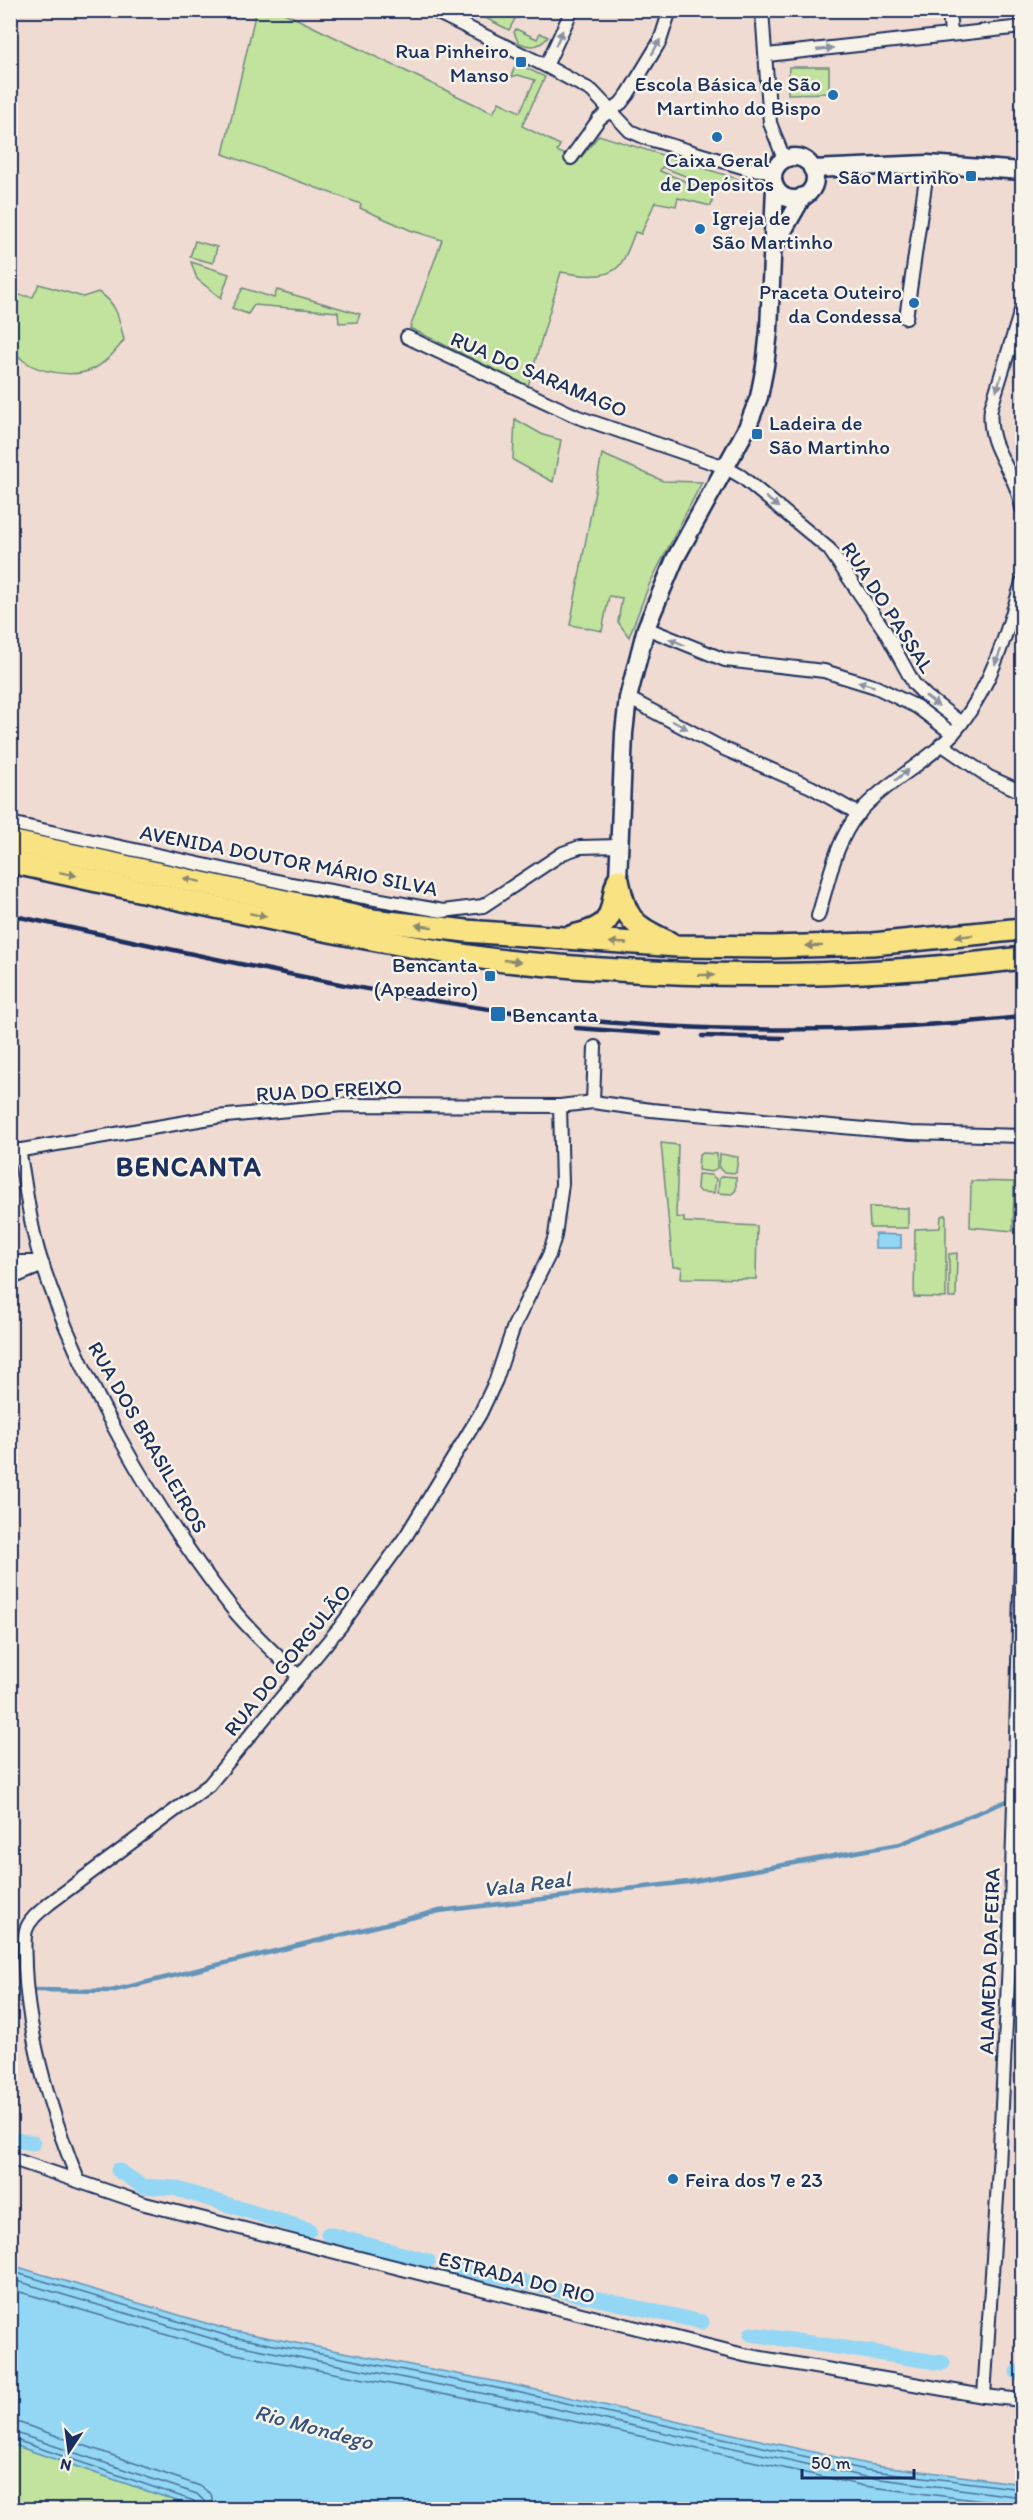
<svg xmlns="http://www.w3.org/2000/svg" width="1033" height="2520" viewBox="0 0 1033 2520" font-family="Itim,sans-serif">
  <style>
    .green { fill: #c1e39d; stroke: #6e897e; stroke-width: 1.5 }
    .water { fill: #93d7f5; stroke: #6394b9; stroke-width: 1.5 }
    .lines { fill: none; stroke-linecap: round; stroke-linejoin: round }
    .shore { stroke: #4b729a; stroke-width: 1.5 }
    .stream { stroke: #6394b9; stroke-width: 4.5 }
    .canal { stroke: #93d7f5; stroke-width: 15 }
    .street-casing { stroke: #1b2f5e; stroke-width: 16 }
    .secondary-casing { stroke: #1b2f5e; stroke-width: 21 }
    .highway-casing { stroke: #1b2f5e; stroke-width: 26 }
    .street { stroke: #f7f3e8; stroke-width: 12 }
    .secondary { stroke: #f7f3e8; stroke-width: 16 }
    .highway { stroke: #f8e281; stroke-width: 21 }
    .rail { stroke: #1b2f5e; stroke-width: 4.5 }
    .oneway { fill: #8991a3 }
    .oneway2 { fill: #8a8870 }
    .poi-dot { fill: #1f6fb2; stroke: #f7f3e8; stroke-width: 2 }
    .labels { text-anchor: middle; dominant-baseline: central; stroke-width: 5; stroke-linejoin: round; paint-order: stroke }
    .poi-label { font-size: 21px; fill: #1b2f5e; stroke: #f7f3e8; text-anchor: end }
    .street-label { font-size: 21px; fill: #1b2f5e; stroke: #f7f3e8 }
    .water-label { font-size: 22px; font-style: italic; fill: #33517c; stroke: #f7f3e8 }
    .district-label { font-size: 27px; font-weight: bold; letter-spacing: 1.5px; fill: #1b2f5e; stroke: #f7f3e8 }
  </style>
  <rect width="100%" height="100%" fill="#efdbd2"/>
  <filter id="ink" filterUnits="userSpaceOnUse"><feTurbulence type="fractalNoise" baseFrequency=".0167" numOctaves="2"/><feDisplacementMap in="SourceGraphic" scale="12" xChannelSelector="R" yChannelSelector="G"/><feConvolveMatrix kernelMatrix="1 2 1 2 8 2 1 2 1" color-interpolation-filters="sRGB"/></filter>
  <g filter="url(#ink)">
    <g class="green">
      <path d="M 278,10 L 493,113 L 499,102 L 520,112 L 535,80 L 518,75 L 511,77 L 516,63 L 545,77 L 522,126 L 560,145 L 557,151 L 578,161 L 599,135 L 738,179 L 736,187 L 716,182 L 714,187 L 662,167 L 660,171 L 714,193 L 711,206 L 678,198 L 676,206 L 655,202 L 641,234 L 635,232 C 631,242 626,259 618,267 C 605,280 577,275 561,272 L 528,386 L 410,328 L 442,240 L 410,230 L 360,208 L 361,204 L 223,154 L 256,11 Z"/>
      <polygon points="472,11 481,11 494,16 496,11 517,11 518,13 509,30"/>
      <path d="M 516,29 L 537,39 L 540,33 L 548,37 C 539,48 530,48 518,42 L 514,32 Z"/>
      <polygon points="789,67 829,67 829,93 788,94"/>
      <polygon points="195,241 217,247 213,263 190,257"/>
      <polygon points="191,262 229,274 221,298 197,279"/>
      <path d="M 39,284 L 83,297 L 98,292 C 118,303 119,320 124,340 C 116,351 106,363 93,369 C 75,378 40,373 24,361 C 19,357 15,352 11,347 L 11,294 L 33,297 Z"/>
      <polygon points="243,288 274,298 277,290 360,314 357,322 339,323 338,312 254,305 248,314 232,308"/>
      <polygon points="515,419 543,435 561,440 553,482 513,460"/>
      <polygon points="602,454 663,481 702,482 649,585 629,637 618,622 622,598 609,596 602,631 570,625"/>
      <polygon points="661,1143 678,1145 676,1217 684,1218 684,1222 757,1226 756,1279 681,1278 682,1267 673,1267"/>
      <polygon points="703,1153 717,1154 717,1168 712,1172 698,1170 699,1155"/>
      <polygon points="720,1154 738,1157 736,1173 723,1172 719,1168"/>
      <polygon points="698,1174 711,1175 716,1179 714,1193 701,1192 697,1189"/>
      <polygon points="723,1176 736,1177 736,1190 732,1194 718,1193 719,1179"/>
      <polygon points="971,1181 1014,1182 1013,1231 970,1227"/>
      <polygon points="869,1207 908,1208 908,1228 870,1228"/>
      <polygon points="946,1215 946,1298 914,1297 915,1229 940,1228 941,1216"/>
      <polygon points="957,1253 956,1298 949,1298 949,1254"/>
      <polygon points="10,2444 11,2444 200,2509 11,2509"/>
    </g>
    <g class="water">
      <polygon points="875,1234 901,1235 901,1248 875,1248"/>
      <polygon points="11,2265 229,2330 514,2385 867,2464 1022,2484 1022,2509 200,2509 11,2444"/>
    </g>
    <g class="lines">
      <g class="shore">
        <polyline points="10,2271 228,2336 512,2391 866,2470 1022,2489"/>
        <polyline points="10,2279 227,2343 511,2399 865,2477 1022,2497"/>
        <polyline points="10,2289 225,2352 509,2407 864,2486 1022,2506"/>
        <polyline points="10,2422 20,2423 200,2486 211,2494 215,2510"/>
        <polyline points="10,2431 197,2494 204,2501 206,2510"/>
        <polyline points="10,2438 194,2501 199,2510"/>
      </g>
      <g class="stream">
        <polyline points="10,1989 15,1989"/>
        <polyline points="32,1990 111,1991 439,1911 688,1882 900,1844 1022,1795"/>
      </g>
      <g class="canal">
        <polyline points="10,2139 33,2143"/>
        <polyline points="118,2170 142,2186 174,2188 309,2230"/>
        <polyline points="328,2234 428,2261"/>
        <polyline points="450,2266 702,2322"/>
        <polyline points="751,2334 943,2363"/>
        <polyline points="1017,2372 1022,2375"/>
      </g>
      <g class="street-casing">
        <g id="street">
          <polyline points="432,10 546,66 592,91 630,131 646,138 749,169 774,171"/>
          <polyline points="762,10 770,123 784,159"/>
          <polyline points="949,10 951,34"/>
          <polyline points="767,55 1022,27"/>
          <polyline points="546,66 572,10"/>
          <polyline points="571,158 599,119 621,103 628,94 660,41 670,10"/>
          <path d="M 1022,307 L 991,408 C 986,450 1015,468 1022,508"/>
          <polyline points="906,318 928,164"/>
          <polyline points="407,337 578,417 725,467 742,477 829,549 885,631 914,684 926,696 961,723"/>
          <polyline points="646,628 725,660 824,671 876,687 917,707 953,734"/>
          <polyline points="628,698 722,748 811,787 859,814"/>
          <polyline points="941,744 989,777 1022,792"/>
          <polyline points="10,823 291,884 443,911 483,906 563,853 580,847 619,846"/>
          <path d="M 818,916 C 829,881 835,842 858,814 C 888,779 934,760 961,724 C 993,682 1007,631 1022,582"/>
          <polyline points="593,1102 595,1047"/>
          <path d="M 19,1150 C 26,1185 29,1223 40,1257 C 79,1378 153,1508 231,1607 C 251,1632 276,1654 298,1676"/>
          <polyline points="10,1152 216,1117 342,1105 560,1106 593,1102 651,1110 911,1133 1022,1136"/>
          <polyline points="10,1262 34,1262 43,1265 19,1275"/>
          <polyline points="10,2158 145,2204 744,2355 984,2396 1022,2400"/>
          <path d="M 78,2180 C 51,2113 28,2039 25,1967 C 25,1954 23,1942 26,1930 C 30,1918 41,1911 50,1903 L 209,1785 L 340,1627 L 406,1536 L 480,1414 L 496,1380 L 514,1326 L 549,1255 L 555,1236 L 562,1184 L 560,1106"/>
          <polyline points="984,2396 999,2167 1010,1940 1022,1526"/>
        </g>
      </g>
      <g class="secondary-casing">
        <g id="secondary">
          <circle cx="794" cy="178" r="21"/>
          <polyline points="812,169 928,164 1022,171"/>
          <polyline points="775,245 803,196"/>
          <polyline points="618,880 624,733 628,698 646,628 675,559 747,428 759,397 765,366 769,331 775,187"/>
        </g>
      </g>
      <g class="highway-casing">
        <g id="highway">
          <polyline points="10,841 372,920 466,931 677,946 771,947 873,944 1022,929"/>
          <path d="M 10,862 C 169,896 328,935 489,959 C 526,964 564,966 602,969 C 743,979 882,976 1022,958"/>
          <path d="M 618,880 C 626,920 631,924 668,942"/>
          <path d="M 573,936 C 610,927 610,921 616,886"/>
        </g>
      </g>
      <use href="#street" class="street"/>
      <use href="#secondary" class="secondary"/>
      <use href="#highway" class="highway"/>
      <g class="rail">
        <path d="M 10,915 C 193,953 376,998 561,1018 C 714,1034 869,1033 1022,1017"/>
        <polyline points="576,1028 660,1034"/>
        <polyline points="702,1036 783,1038"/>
      </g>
    </g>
    <defs><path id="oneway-solid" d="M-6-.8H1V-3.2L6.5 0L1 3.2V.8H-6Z" transform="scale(1.5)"/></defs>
    <g class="oneway">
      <use href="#oneway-solid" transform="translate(559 38) rotate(-65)"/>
      <use href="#oneway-solid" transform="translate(656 47) rotate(-61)"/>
      <use href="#oneway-solid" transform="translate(825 49) rotate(-6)"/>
      <use href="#oneway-solid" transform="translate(999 383) rotate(107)"/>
      <use href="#oneway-solid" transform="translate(772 502) rotate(39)"/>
      <use href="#oneway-solid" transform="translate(677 642) rotate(-157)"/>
      <use href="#oneway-solid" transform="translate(998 657) rotate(111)"/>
      <use href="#oneway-solid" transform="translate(866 684) rotate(-163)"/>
      <use href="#oneway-solid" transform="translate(932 701) rotate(38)"/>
      <use href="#oneway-solid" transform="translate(680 725) rotate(28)"/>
      <use href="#oneway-solid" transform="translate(902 775) rotate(-39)"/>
    </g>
    <g class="oneway2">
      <use href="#oneway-solid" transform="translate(68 874) rotate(12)"/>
      <use href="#oneway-solid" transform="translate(192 880) rotate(-168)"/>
      <use href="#oneway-solid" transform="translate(258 915) rotate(12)"/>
      <use href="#oneway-solid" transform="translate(424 926) rotate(-173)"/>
      <use href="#oneway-solid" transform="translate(964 936) rotate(175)"/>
      <use href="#oneway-solid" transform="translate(618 943) rotate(-177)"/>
      <use href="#oneway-solid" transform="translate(814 946) rotate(179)"/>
      <use href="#oneway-solid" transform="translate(512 961) rotate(6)"/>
      <use href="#oneway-solid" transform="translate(706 975) rotate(1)"/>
    </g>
  </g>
  <g class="poi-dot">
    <rect x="515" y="56" width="12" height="12" rx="3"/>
    <circle cx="833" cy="95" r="6"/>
    <circle cx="717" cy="137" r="6"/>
    <rect x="965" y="170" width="12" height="12" rx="3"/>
    <circle cx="700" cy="229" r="6"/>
    <circle cx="914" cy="303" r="6"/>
    <rect x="751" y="428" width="12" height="12" rx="3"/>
    <rect x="484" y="970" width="12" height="12" rx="3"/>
    <rect x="490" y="1006" width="16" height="16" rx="3"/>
    <circle cx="673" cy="2179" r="6"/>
  </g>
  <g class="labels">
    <g class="poi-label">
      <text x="509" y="50">Rua Pinheiro<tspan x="509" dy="24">Manso</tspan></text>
      <text x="821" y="83">Escola Básica de São<tspan x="821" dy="24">Martinho do Bispo</tspan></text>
      <text x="717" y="159" text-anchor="middle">Caixa Geral<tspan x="717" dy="24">de Depósitos</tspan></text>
      <text x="959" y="176">São Martinho</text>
      <text x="712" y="217" text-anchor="start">Igreja de<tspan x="712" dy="24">São Martinho</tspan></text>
      <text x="902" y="291">Praceta Outeiro<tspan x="902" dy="24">da Condessa</tspan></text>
      <text x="769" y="422" text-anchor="start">Ladeira de<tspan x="769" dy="24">São Martinho</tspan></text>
      <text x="478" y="964">Bencanta<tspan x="478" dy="24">(Apeadeiro)</tspan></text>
      <text x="512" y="1014" text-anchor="start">Bencanta</text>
      <text x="685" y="2179" text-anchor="start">Feira dos 7 e 23</text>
    </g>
    <g class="street-label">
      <text transform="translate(539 374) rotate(23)">RUA DO SARAMAGO</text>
      <text transform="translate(888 607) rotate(57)">RUA DO PASSAL</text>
      <text transform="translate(289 860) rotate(11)">AVENIDA DOUTOR MÁRIO SILVA</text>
      <text transform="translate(329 1090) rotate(-3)">RUA DO FREIXO</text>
      <text transform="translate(148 1437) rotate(60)">RUA DOS BRASILEIROS</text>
      <text transform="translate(287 1660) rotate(-51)">RUA DO GORGULÃO</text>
      <text transform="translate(989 1961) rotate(-88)">ALAMEDA DA FEIRA</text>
      <text transform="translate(517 2277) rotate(14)">ESTRADA DO RIO</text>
    </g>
    <g class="water-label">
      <text transform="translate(527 1884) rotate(-7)">Vala Real</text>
      <text transform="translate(314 2427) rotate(15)">Rio Mondego</text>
    </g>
    <g class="district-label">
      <text x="189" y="1166">BENCANTA</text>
    </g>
  </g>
  <rect width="1033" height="2520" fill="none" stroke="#f7f3e8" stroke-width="36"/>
  <rect x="18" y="18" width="997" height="2484" fill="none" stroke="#1b2f5e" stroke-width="2" filter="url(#ink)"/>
  <g transform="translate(69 2451) rotate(193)" stroke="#f7f3e8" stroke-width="4.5" paint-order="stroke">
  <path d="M0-4.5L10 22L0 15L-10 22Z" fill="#1b2f5e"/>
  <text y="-9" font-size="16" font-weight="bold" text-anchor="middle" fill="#1b2f5e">N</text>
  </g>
  <path d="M802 2469v9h112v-9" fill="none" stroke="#1b2f5e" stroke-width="3"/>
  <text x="811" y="2469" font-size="18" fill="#1b2f5e" stroke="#f7f3e8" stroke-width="4.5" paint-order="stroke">50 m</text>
</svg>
